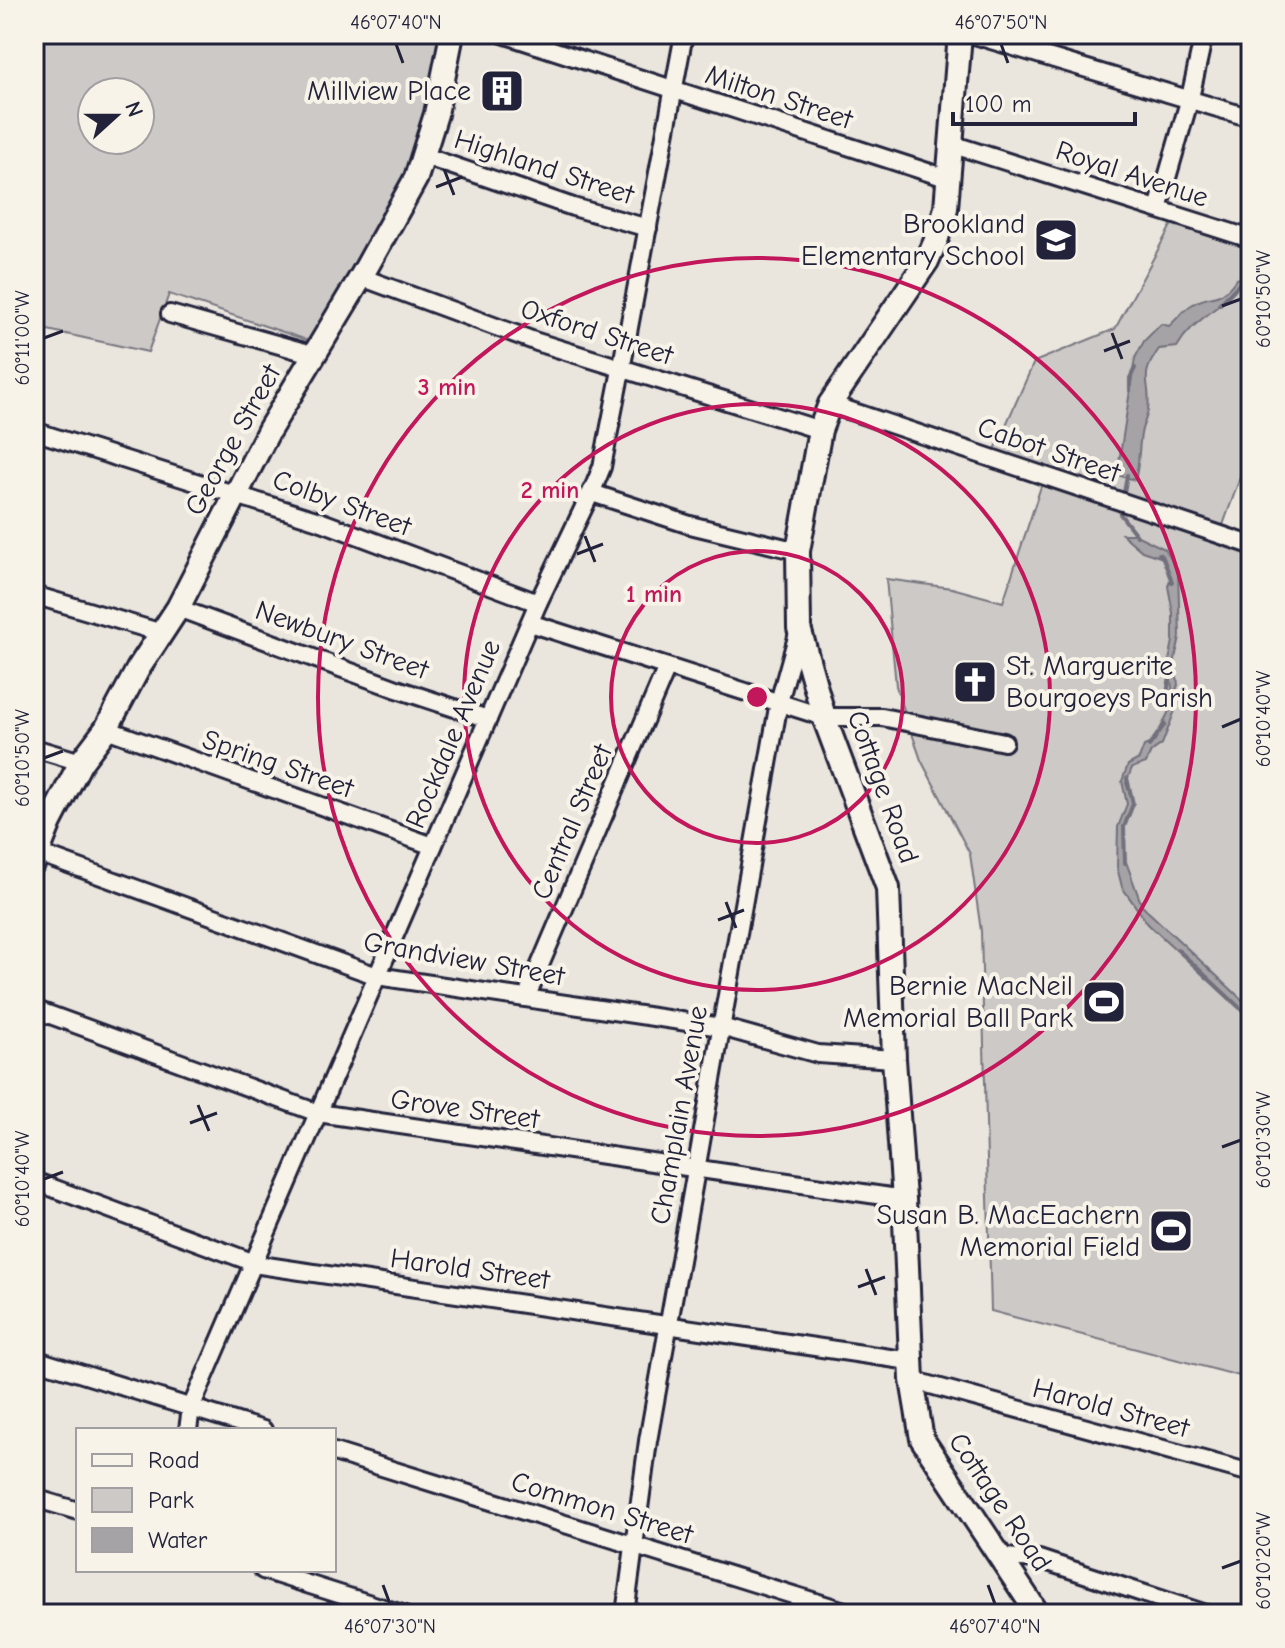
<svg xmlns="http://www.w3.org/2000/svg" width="1285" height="1648" viewBox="0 0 1285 1648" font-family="'Comic Neue',sans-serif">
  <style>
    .green { fill: #cdc9c6; stroke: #787680; stroke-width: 2; fill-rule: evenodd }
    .water { fill: #a6a3a6; stroke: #716f7b; stroke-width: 2 }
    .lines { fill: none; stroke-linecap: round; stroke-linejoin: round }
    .stream { stroke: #716f7b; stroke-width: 4 }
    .minor-casing { stroke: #22223b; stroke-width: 22 }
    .major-casing { stroke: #22223b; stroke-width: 28 }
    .minor { stroke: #f7f3e8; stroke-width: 16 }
    .major { stroke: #f7f3e8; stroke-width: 22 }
    .ticks { fill: none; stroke: #22223b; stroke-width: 3 }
    .ring { fill: none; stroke: #c2185b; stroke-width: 4 }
    .labels { text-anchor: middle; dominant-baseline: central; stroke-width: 8; stroke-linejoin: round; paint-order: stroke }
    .poi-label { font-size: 28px; fill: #22223b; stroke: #f7f3e8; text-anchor: end }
    .street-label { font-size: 28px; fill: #22223b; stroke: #f7f3e8 }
    .centre { fill: #c2185b; stroke: #f7f3e8; stroke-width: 4 }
    .ring-label { font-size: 24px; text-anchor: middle; font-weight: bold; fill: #c2185b; stroke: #f7f3e8; stroke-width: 8; stroke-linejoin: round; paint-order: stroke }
    .neatline { fill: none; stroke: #22223b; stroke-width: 3 }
    .ticks-label { font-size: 20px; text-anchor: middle; fill: #22223b }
  </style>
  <rect width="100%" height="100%" fill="#eae6de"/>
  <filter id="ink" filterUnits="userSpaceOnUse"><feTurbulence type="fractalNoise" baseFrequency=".0125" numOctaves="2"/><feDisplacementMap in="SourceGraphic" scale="16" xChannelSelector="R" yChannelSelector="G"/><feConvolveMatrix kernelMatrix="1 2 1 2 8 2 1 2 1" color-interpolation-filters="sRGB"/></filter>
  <g filter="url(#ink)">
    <g class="green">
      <path d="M 34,34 L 444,34 L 417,155 L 358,264 L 310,341 L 169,294 L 148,352 L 34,327 ZM 92,92 L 140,92 L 140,140 L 92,140 Z"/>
      <polygon points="1180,209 1251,231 1251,447 1222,528 1251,539 1251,1379 991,1311 981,931 970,854 921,760 896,686 886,579 952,588 1003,602 1045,474 993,454 1034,362 1115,329"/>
    </g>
    <g class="water">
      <path d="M 1251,275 L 1251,289 L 1241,283 C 1234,290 1227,299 1218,306 C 1201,320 1188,328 1177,347 L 1159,349 C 1137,380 1152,380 1148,410 C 1147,416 1144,423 1142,429 C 1138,446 1140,462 1135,480 L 1117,475 L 1135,358 L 1144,341 L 1161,324 L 1169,326 C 1177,319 1184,309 1193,304 C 1211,293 1220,303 1236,279 Z"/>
      <polygon points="1122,534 1134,534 1165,549 1178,571 1180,637 1175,659 1178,685 1173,697 1176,708 1162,744 1151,752 1146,763 1132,768 1126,783 1133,804 1124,827 1124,856 1142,906 1251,1008 1251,1019 1148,924 1122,887 1117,867 1118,827 1127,804 1122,781 1128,765 1139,759 1144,746 1154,742 1171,707 1166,699 1172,689 1169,661 1173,641 1173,613 1168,586 1171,576 1163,558 1142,551"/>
    </g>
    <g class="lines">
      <g class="stream">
        <polyline points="1219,305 1241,282 1251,289"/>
        <polyline points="1130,391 1130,378 1135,368"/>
        <polyline points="1123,498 1127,475"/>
        <polyline points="1121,507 1120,514 1137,536"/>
        <polyline points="1159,554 1163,558 1172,582"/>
        <polyline points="1169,703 1166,699 1171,670"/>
        <polyline points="1149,746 1165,724"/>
        <polyline points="1125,863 1124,827 1133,804 1127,778"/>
        <polyline points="1177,949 1240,1008"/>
      </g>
      <g class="minor-casing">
        <g id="minor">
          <polyline points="503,34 949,179"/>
          <polyline points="971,34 1251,118"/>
          <polyline points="951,144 1251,239"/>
          <polyline points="424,156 573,207 648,228"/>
          <polyline points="1158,209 1190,98 1204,34"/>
          <polyline points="361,277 537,342 820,430"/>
          <polyline points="170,314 315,355"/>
          <polyline points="830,404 1251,545"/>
          <polyline points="34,431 322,522 538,603"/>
          <polyline points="592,493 690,525 798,551"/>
          <polyline points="34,595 162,633"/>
          <polyline points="178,608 397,689 488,719"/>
          <polyline points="530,623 824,717 882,717 1004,742"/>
          <polyline points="106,729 433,846"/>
          <polyline points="34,748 81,762"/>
          <polyline points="38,853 377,976 721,1027 818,1054 894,1059"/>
          <polyline points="526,998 667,667"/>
          <polyline points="34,1009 318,1113 904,1199"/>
          <polyline points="34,1181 260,1265 910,1361"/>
          <polyline points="34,1359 263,1430"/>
          <polyline points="912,1380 1251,1473"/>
          <polyline points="188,1430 191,1408 538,603 595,484 602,467 621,370 684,34"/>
          <polyline points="334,1452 854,1614"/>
          <polyline points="34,1498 78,1511"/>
          <polyline points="1002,1557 1039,1559 1206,1614"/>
          <polyline points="263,1570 402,1614"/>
          <polyline points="625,1614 648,1441 779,702 799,630"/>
        </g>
      </g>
      <g class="major-casing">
        <g id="major">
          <polyline points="960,34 946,208 937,238 927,261 830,404 820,430 798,551 799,628 824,717 888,888 894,1059 904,1199 912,1380 922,1439 1038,1614"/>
          <polyline points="34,862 50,822 81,762 106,729 138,669 178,608 269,430 361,277 416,178 436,114 452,34"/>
        </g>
      </g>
      <use href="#minor" class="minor"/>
      <use href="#major" class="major"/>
    </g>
  </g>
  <path class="ticks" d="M 396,44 L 403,63M 1001,44 L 1008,63M 444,169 L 454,195M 436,187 L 462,177M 1222,306 L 1241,299M 1112,333 L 1122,359M 44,338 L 63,331M 1104,351 L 1130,341M 585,536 L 595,562M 577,554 L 603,544M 1222,727 L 1241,719M 44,758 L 63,751M 726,902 L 736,928M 718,920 L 744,910M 198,1105 L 209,1131M 190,1123 L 217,1113M 1222,1147 L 1241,1140M 44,1179 L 63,1172M 866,1269 L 876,1295M 858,1287 L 885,1277M 1222,1568 L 1241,1561M 383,1585 L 390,1604M 988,1585 L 995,1604"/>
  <g class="ring">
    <circle cx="757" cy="697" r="146"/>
    <circle cx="757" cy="697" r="293"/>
    <circle cx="757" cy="697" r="439"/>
  </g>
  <defs>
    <g id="building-square" transform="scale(2.3)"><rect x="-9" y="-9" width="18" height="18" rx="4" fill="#22223b" stroke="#f7f3e8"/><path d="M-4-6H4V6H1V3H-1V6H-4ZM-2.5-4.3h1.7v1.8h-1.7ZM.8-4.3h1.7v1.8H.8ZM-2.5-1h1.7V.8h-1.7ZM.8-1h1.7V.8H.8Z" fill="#fff"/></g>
    <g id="school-square" transform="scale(2.3)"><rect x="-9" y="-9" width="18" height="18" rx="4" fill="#22223b" stroke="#f7f3e8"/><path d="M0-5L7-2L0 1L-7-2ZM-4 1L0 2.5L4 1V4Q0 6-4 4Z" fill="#fff"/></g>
    <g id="church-square" transform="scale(2.3)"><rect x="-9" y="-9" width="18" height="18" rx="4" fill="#22223b" stroke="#f7f3e8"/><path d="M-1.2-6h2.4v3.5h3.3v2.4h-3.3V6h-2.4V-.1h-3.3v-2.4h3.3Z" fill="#fff"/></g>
    <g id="stadium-square" transform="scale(2.3)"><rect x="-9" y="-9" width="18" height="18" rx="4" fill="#22223b" stroke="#f7f3e8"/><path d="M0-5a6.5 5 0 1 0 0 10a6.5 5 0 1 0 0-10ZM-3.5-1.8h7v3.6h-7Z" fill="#fff"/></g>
  </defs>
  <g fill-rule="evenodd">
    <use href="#building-square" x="502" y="91"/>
    <use href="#school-square" x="1056" y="240"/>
    <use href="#church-square" x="975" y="682"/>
    <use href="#stadium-square" x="1104" y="1002"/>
    <use href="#stadium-square" x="1171" y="1231"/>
  </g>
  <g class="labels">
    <g class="poi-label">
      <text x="471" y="91">Millview Place</text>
      <text x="1025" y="224">Brookland<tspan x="1025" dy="32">Elementary School</tspan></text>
      <text x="1006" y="666" text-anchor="start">St. Marguerite<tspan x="1006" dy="32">Bourgoeys Parish</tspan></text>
      <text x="1073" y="986">Bernie MacNeil<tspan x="1073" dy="32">Memorial Ball Park</tspan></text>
      <text x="1140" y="1215">Susan B. MacEachern<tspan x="1140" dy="32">Memorial Field</tspan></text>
    </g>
    <g class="street-label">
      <text transform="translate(779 97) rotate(18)">Milton Street</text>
      <text transform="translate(544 167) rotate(18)">Highland Street</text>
      <text transform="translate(1132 174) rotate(18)">Royal Avenue</text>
      <text transform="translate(597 332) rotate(18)">Oxford Street</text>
      <text transform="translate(233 440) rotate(-61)">George Street</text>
      <text transform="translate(1049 450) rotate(19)">Cabot Street</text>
      <text transform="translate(342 503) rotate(20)">Colby Street</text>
      <text transform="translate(342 640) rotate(20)">Newbury Street</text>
      <text transform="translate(453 734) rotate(-67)">Rockdale Avenue</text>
      <text transform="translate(278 764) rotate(19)">Spring Street</text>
      <text transform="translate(883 787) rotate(70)">Cottage Road</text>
      <text transform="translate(572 822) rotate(-67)">Central Street</text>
      <text transform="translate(464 959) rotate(10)">Grandview Street</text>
      <text transform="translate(465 1109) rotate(8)">Grove Street</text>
      <text transform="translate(679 1115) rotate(-80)">Champlain Avenue</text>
      <text transform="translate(470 1269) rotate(8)">Harold Street</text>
      <text transform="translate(1111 1408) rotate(15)">Harold Street</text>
      <text transform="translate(1000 1502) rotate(56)">Cottage Road</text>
      <text transform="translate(602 1508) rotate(17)">Common Street</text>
    </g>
  </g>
  <circle cx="757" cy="697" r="12" class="centre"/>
  <g class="ring-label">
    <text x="447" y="395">3 min</text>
    <text x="550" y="498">2 min</text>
    <text x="654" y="602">1 min</text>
  </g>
  <rect width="1285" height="1648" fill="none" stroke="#f7f3e8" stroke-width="88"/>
  <rect x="76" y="1428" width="260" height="144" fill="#f7f3e8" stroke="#a29fa3" stroke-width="2"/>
  <rect x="92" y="1454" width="40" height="12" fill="#f7f3e8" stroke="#a29fa3" stroke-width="2"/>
  <text x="148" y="1468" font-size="24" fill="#22223b">Road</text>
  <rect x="92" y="1488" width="40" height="24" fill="#cdc9c6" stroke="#a29fa3" stroke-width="2"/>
  <text x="148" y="1508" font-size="24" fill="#22223b">Park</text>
  <rect x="92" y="1528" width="40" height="24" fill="#a6a3a6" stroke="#a29fa3" stroke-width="2"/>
  <text x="148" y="1548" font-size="24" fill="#22223b">Water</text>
  <g transform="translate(116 116) rotate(69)"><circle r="38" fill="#f7f3e8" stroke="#a29fa3" stroke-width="2"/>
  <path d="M0-6L14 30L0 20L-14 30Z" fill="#22223b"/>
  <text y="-12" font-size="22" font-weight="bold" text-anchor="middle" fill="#22223b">N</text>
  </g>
  <path d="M953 112v12h182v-12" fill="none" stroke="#22223b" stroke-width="4"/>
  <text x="965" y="112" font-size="24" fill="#22223b" stroke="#f7f3e8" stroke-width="6" paint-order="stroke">100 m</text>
  <rect x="44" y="44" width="1197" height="1560" class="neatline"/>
  <g class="ticks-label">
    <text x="396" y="29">46°07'40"N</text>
    <text x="1001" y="29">46°07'50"N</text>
    <text transform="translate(1263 299) rotate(-90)" y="7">60°10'50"W</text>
    <text transform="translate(22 338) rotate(-90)" y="7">60°11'00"W</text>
    <text transform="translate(1263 719) rotate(-90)" y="7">60°10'40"W</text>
    <text transform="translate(22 758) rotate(-90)" y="7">60°10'50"W</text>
    <text transform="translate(1263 1140) rotate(-90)" y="7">60°10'30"W</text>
    <text transform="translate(22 1179) rotate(-90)" y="7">60°10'40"W</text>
    <text transform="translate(1263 1561) rotate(-90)" y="7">60°10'20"W</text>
    <text x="390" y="1633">46°07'30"N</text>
    <text x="995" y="1633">46°07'40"N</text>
  </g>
</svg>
